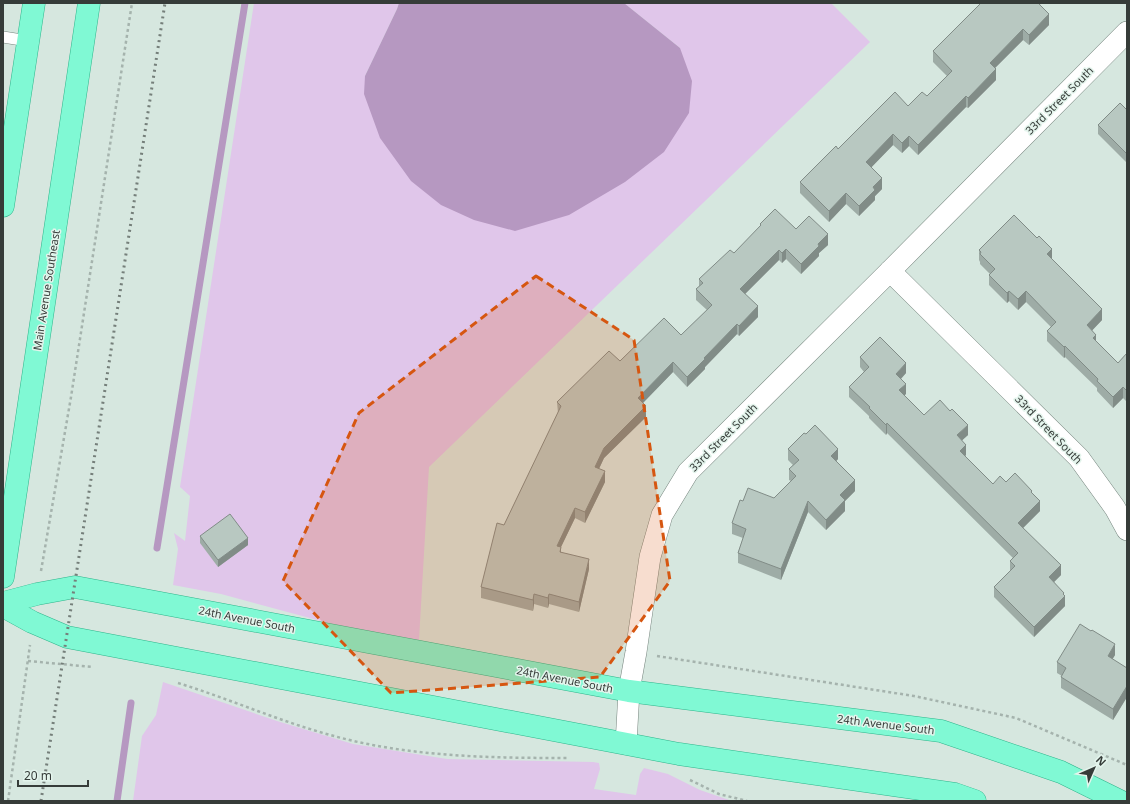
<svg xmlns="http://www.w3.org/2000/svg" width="1130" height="804" viewBox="0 0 1130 804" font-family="'Noto Sans',sans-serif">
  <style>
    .green { fill: #e0c6ea }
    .water { fill: #b698c1 }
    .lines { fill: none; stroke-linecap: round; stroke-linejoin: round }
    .stream { stroke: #b698c1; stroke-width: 7 }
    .lane-casing { stroke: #76857e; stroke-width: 12 }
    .street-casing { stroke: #76857e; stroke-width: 22 }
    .primary-casing { stroke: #2fb48b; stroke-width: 23 }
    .path { stroke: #a5b3ad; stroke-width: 2.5; stroke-dasharray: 3 3; stroke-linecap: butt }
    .lane { stroke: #fff; stroke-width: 11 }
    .street { stroke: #fff; stroke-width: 21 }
    .primary { stroke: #80f9d4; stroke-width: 22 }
    .rail { stroke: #757f7a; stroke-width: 3; stroke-dasharray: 2 4; stroke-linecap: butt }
    .wall { fill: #9eaca6 }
    .shaded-wall { fill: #818c87 }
    .building { fill: #b8c8c1; stroke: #818c87 }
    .marked { fill: #d65610; fill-opacity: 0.2; stroke: #d65610; stroke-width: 3; stroke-dasharray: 8 5; stroke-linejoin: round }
    .labels { text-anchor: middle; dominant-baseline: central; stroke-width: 3; stroke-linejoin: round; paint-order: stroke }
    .street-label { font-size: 11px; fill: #363c39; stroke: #e3f4ec }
  </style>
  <rect width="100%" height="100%" fill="#d6e7df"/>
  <g class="green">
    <polygon points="254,3 399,3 397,9 365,76 680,48 624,3 831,3 870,42 429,467 419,640 347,628 221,594 173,585 178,549 174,533 185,541 190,496 180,487"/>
    <polygon points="163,682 277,721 353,744 447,759 593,762 599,763 600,769 594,789 636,795 640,774 644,768 668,774 700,790 732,801 133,801 142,736 156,715"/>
  </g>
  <polygon class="water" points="399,3 624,3 680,48 692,81 689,113 664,152 625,182 569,215 515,231 474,220 441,205 411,181 380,138 364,94 365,76 397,9"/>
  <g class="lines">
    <g class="stream">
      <polyline points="157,548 245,3"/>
      <polyline points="117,801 131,703"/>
    </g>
    <g class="lane-casing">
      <polyline id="lane" points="3,37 28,41"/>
    </g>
    <g class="street-casing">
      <g id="street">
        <polyline points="890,271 1079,458 1115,508 1127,530"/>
        <polyline points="626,744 629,691 636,652 650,557 662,515 688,472 890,271 1127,32"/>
      </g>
    </g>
    <g class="primary-casing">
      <g id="primary">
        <polyline points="3,206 34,3"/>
        <polyline points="3,577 89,3"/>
        <polyline points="3,603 37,594 75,587 629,691 941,731 1061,772 1120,801"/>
        <polyline points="3,606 32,622 67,637 679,754 955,794 975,801"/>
      </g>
    </g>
    <g class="path">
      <polyline points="41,571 71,397 132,3"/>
      <polyline points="657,656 914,696 1016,718 1127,765"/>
      <polyline points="28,661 93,667"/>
      <path d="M 178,683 C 230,699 281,722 334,736 C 410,757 490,758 569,758"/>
      <polyline points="690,780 719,794 747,801"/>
      <polyline points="8,801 30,645"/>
    </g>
    <use href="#lane" class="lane"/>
    <use href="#street" class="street"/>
    <use href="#primary" class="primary"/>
    <polyline class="rail" points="41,801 165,3"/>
  </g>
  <g class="wall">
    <polygon points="981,3 1041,3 1040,5 1049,25 1029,45 1023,40 995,68 996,80 968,108 966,107 918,155 909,146 902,153 893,145 871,167 882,189 875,196 875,200 859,216 846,204 829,222 800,193 800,182 838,149 908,106 927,96 947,76 933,62 933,51 981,4"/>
    <polygon points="1127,110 1127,163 1098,134 1098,125"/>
    <polygon points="760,224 796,229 828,245 819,253 819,256 801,274 786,259 782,263 779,260 745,294 758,317 739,336 737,334 705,367 705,369 687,387 673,372 643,403 646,417 604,458 599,469 605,482 585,523 575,518 561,547 561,552 589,569 579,612 549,604 548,608 534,604 533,611 481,598 481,587 504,525 558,413 557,402 620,361 681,335 707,310 696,300 696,289 699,287 699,279 734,253 760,227"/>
    <polygon points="979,250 1052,259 1102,320 1092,330 1096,341 1118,363 1127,353 1127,402 1123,398 1113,408 1097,391 1097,388 1065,357 1064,358 1047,341 1047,331 1051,327 1026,302 1018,310 1009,301 1007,303 989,285 989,275 990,274 980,264 980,262 979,260"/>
    <polygon points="860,357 906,373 901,379 906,394 904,395 924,415 968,435 962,440 966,455 965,456 993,484 1006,482 1032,493 1040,511 1023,528 1061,575 1054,582 1064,595 1065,606 1034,637 994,597 994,587 1010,571 1010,561 1013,558 887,433 886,435 869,418 869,416 849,397 849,387 864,372 860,367"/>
    <polygon points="788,449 838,459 836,461 855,491 845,501 845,511 826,530 808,512 781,580 738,563 738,553 743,538 732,534 732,523 743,501 774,498 791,481 789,480 789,469 793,465 788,460"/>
    <polygon points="200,536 248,545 218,567 200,543"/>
    <polygon points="1115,655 1112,659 1127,668 1127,697 1113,720 1061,688 1061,677 1062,676 1057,673 1057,662"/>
  </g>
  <g class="shaded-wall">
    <polygon points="1049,14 1049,25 1029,45 1029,35"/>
    <polygon points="1023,29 1023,40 990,73 990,63"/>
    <polygon points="996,69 996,80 968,108 968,98"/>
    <polygon points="966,96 966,107 918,155 918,145"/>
    <polygon points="893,134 893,145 866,173 866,162"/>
    <polygon points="909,136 909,146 902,153 902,143"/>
    <polygon points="882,178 882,189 875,196 875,200 859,216 859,206 873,187"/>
    <polygon points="846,193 846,204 829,222 829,211"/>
    <polygon points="828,234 828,245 819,253 819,256 801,274 801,264 818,244"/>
    <polygon points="786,249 786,259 782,263 782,253"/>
    <polygon points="1052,249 1052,259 1047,254"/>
    <polygon points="779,250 779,260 740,299 740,289"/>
    <polygon points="1009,291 1009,301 1007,303 1007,293"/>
    <polygon points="1026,291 1026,302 1018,310 1018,299"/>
    <polygon points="758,306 758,317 739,336 739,326"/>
    <polygon points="1102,309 1102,320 1087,336 1087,325"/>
    <polygon points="737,324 737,334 705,367 705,369 687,387 687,377 704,358"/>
    <polygon points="1096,335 1096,345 1093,338"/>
    <polygon points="1065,346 1065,357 1064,358 1064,347"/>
    <polygon points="673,362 673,372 638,408 638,398"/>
    <polygon points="906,363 906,373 896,384 896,374"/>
    <polygon points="906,384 906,394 899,400 899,390"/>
    <polygon points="1123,387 1123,398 1113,408 1113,397"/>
    <polygon points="646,406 646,417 604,458 595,477 595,467 604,448"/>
    <polygon points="887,423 887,433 886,435 886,425"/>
    <polygon points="968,425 968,435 957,445 957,435"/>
    <polygon points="966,445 966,455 960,461 960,451"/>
    <polygon points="838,449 838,459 831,467 831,456"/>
    <polygon points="605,471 605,482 585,523 585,512"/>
    <polygon points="855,480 855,491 845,501 845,511 826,530 826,520 840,495"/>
    <polygon points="808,501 808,512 781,580 781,569"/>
    <polygon points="1040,501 1040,511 1018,533 1018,523"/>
    <polygon points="575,508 575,518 561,547 561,557 557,546"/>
    <polygon points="248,538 248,545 218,567 218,560"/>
    <polygon points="589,559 589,569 579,612 579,602"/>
    <polygon points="1061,565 1061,575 1049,587 1049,577"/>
    <polygon points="1064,593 1064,597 1065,596 1065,606 1034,637 1034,627"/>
    <polygon points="534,594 534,604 533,611 533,600"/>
    <polygon points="549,594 549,604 548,608 548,598"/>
    <polygon points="1115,644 1115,655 1108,667 1108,656"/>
    <polygon points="1127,686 1127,697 1113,720 1113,709"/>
  </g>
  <g class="building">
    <polygon points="981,3 1038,3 1049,14 1029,35 1023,29 990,63 996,69 968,98 966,96 918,145 909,136 902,143 893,134 866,162 882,178 873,187 875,190 859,206 846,193 829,211 800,182 836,146 838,149 895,92 908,106 922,92 927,96 952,71 933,51"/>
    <polygon points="1120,103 1127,110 1127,154 1098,125"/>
    <polygon points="775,209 796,229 809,216 828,234 818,244 819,246 801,264 786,249 782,253 779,250 740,289 758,306 739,326 737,324 704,358 705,359 687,377 673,362 638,398 646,406 604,448 595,467 605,471 585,512 575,508 557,546 561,547 560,552 589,559 579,602 549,594 548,598 534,594 533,600 481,587 497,523 504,525 561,406 557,402 609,351 620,361 664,318 681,335 712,305 696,289 703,283 699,279 730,250 734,253 761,225 760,224"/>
    <polygon points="1014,215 1037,238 1039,236 1052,249 1047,254 1102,309 1087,325 1096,335 1093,338 1118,363 1127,353 1127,391 1123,387 1113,397 1097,381 1098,379 1065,346 1064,347 1047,331 1056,322 1026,291 1018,299 1009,291 1007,293 989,275 995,269 980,254 981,252 979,250"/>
    <polygon points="880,337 906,363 896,374 906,384 899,390 924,415 940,400 950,411 952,409 968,425 957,435 966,445 960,451 993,484 1000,476 1006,482 1015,473 1032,491 1031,492 1040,501 1018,523 1061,565 1049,577 1064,593 1063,594 1065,596 1034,627 994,587 1015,566 1010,561 1018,553 887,423 886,425 869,408 870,407 849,387 869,367 860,357"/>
    <polygon points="815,425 838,449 831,456 855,480 840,495 845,500 826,520 808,501 781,569 738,553 746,529 732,523 740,500 743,501 748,488 774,498 796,476 789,469 799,460 788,449 804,433 806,434"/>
    <polygon points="230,514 248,538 218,560 200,536"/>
    <polygon points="1080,624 1091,631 1092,630 1115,644 1108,656 1127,668 1127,686 1113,709 1061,677 1066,668 1057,662"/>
  </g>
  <path class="marked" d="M 536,276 L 634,340 L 670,581 L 600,677 L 391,693 L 283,581 L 359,413 Z"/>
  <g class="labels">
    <g class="street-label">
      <text transform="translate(1059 100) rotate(-45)">33rd Street South</text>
      <text transform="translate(46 290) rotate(-81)">Main Avenue Southeast</text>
      <text transform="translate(1049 429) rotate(46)">33rd Street South</text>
      <text transform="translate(723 437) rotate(-45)">33rd Street South</text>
      <text transform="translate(247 619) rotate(11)">24th Avenue South</text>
      <text transform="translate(565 679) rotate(11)">24th Avenue South</text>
      <text transform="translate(886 724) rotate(7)">24th Avenue South</text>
    </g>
  </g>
  <rect width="1130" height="804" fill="none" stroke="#363c39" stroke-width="8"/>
  <g transform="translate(1094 768) rotate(45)" stroke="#e3f4ec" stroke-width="3" paint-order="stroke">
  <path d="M0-3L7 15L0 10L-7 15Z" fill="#363c39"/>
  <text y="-6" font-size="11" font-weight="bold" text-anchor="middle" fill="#363c39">N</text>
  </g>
  <path d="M18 780v6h70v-6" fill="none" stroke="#363c39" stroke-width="2"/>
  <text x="24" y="780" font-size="12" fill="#363c39" stroke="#e3f4ec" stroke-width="3" paint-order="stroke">20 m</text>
</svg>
